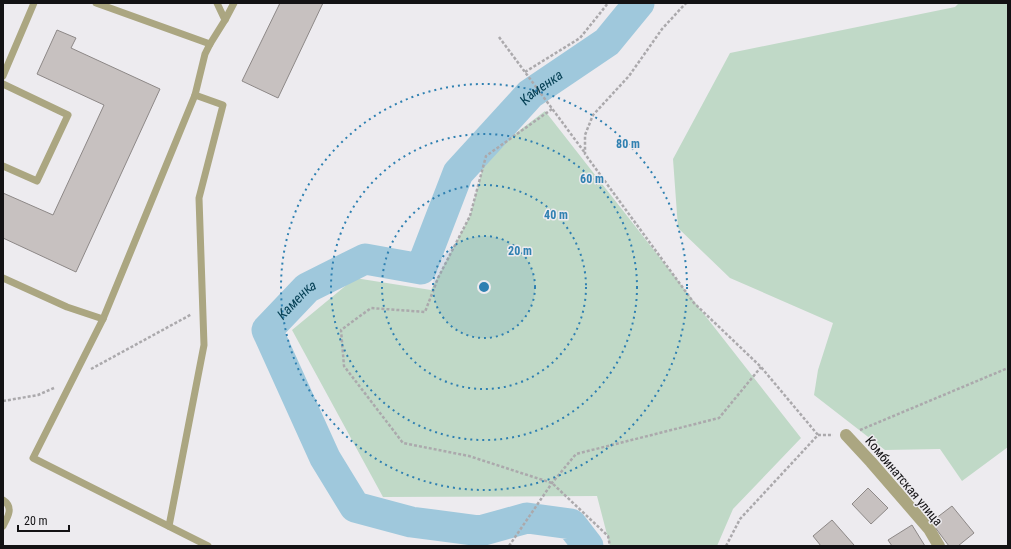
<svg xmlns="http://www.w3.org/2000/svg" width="1011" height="549" viewBox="0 0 1011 549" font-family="'Roboto Condensed',sans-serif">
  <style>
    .green { fill: #c0d9c7 }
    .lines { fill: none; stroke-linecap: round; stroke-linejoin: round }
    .river { stroke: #9fc8dc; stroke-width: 31 }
    .building { fill: #c7c1c0; stroke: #8d8887 }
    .path { stroke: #aba9ac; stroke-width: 2.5; stroke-dasharray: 3 2; stroke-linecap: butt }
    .service { stroke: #aba681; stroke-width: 7 }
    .minor { stroke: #aba681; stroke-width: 12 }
    .ring { fill: none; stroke: #2f80b1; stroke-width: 2; stroke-dasharray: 2 4 }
    .labels { text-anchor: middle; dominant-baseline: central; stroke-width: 3; stroke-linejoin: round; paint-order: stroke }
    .street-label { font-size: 13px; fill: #131214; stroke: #edebef }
    .water-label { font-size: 14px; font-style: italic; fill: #054055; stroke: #edebef }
    .centre { fill: #2f80b1; stroke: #edebef; stroke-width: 2 }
    .ring-label { font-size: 12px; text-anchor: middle; font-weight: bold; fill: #2f80b1; stroke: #edebef; stroke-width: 3; stroke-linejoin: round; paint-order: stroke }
  </style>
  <rect width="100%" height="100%" fill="#edebef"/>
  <g class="green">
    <polygon points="959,3 1008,3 1008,447 962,481 940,449 885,450 814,395 818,370 833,323 730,278 678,228 673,159 730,53 955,7"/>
    <polygon points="545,111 801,438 733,509 717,546 610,546 597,496 383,497 292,330 355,278 431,290 470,216 486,156"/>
  </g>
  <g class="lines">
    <path class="river" id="s1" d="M 588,546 L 571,524 L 527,518 L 480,531 L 411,522 L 355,507 L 325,458 L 267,330 L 307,288 L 365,259 L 421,269 L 458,173 L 530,94 L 607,42 L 639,3"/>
  </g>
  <g class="building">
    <polygon points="280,3 323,3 278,98 242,81"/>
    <polygon points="57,30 76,38 71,48 160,89 76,272 3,238 3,193 53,215 104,105 37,74"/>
    <polygon points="868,488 888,508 871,524 852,504"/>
    <polygon points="952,506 974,533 958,546 949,546 931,522"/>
    <polygon points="832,520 854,545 853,546 821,546 813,536"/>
    <polygon points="912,525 925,546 892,546 888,540"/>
  </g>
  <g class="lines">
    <g class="path">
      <polyline points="687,3 685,4 662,29 629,76 593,115 585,135 585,154 694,303 761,367 818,435"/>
      <polyline points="499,37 585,153"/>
      <polyline points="525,72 580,38 601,12 608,3"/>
      <polyline points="552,109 486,156 470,216 438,278 425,312 371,308 341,330 344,366 403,443 469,456 552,483 608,536 610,546"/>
      <polyline points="91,369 192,314"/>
      <polyline points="3,401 38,395 54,388"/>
      <polyline points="860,430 1008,368"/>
      <polyline points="509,546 552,483 576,454 719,418 761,367"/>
      <polyline points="726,546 740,519 818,435 833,435"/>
    </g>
    <g class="service">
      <polyline points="96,3 210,44"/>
      <polyline points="217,3 225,20"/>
      <polyline points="3,76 34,3"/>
      <polyline points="3,84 68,115 37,181 3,166"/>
      <polyline points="3,278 67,307 103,319 195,95 205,54 210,44 225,20 234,3"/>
      <polyline points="103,319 33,458 208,546"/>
      <path d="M 3,500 C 14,507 8,517 3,526"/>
      <polyline points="169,526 204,345 199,198 223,105 195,95"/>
    </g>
    <polyline class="minor" points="846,435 871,462 929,529 939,546"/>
  </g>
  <circle cx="484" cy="287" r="51" fill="#2f80b1" fill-opacity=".12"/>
  <g class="ring">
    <circle cx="484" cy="287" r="51"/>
    <circle cx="484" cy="287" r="102"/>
    <circle cx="484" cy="287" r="153"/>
    <circle cx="484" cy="287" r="203"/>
  </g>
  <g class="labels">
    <g class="street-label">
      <text transform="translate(904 481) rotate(50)">Комбинатская улица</text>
    </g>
    <g class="water-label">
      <text stroke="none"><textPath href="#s1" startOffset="849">Каменка</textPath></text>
      <text stroke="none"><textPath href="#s1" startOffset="489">Каменка</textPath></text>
    </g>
  </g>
  <circle cx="484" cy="287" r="6" class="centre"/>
  <g class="ring-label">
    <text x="628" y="148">80 m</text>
    <text x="592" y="183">60 m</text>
    <text x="556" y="219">40 m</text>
    <text x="520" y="255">20 m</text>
  </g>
  <rect width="1011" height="549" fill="none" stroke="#131214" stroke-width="8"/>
  <path d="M18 525v6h51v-6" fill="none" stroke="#131214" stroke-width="2"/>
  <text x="24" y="525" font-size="12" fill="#131214" stroke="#edebef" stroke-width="3" paint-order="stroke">20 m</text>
</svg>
